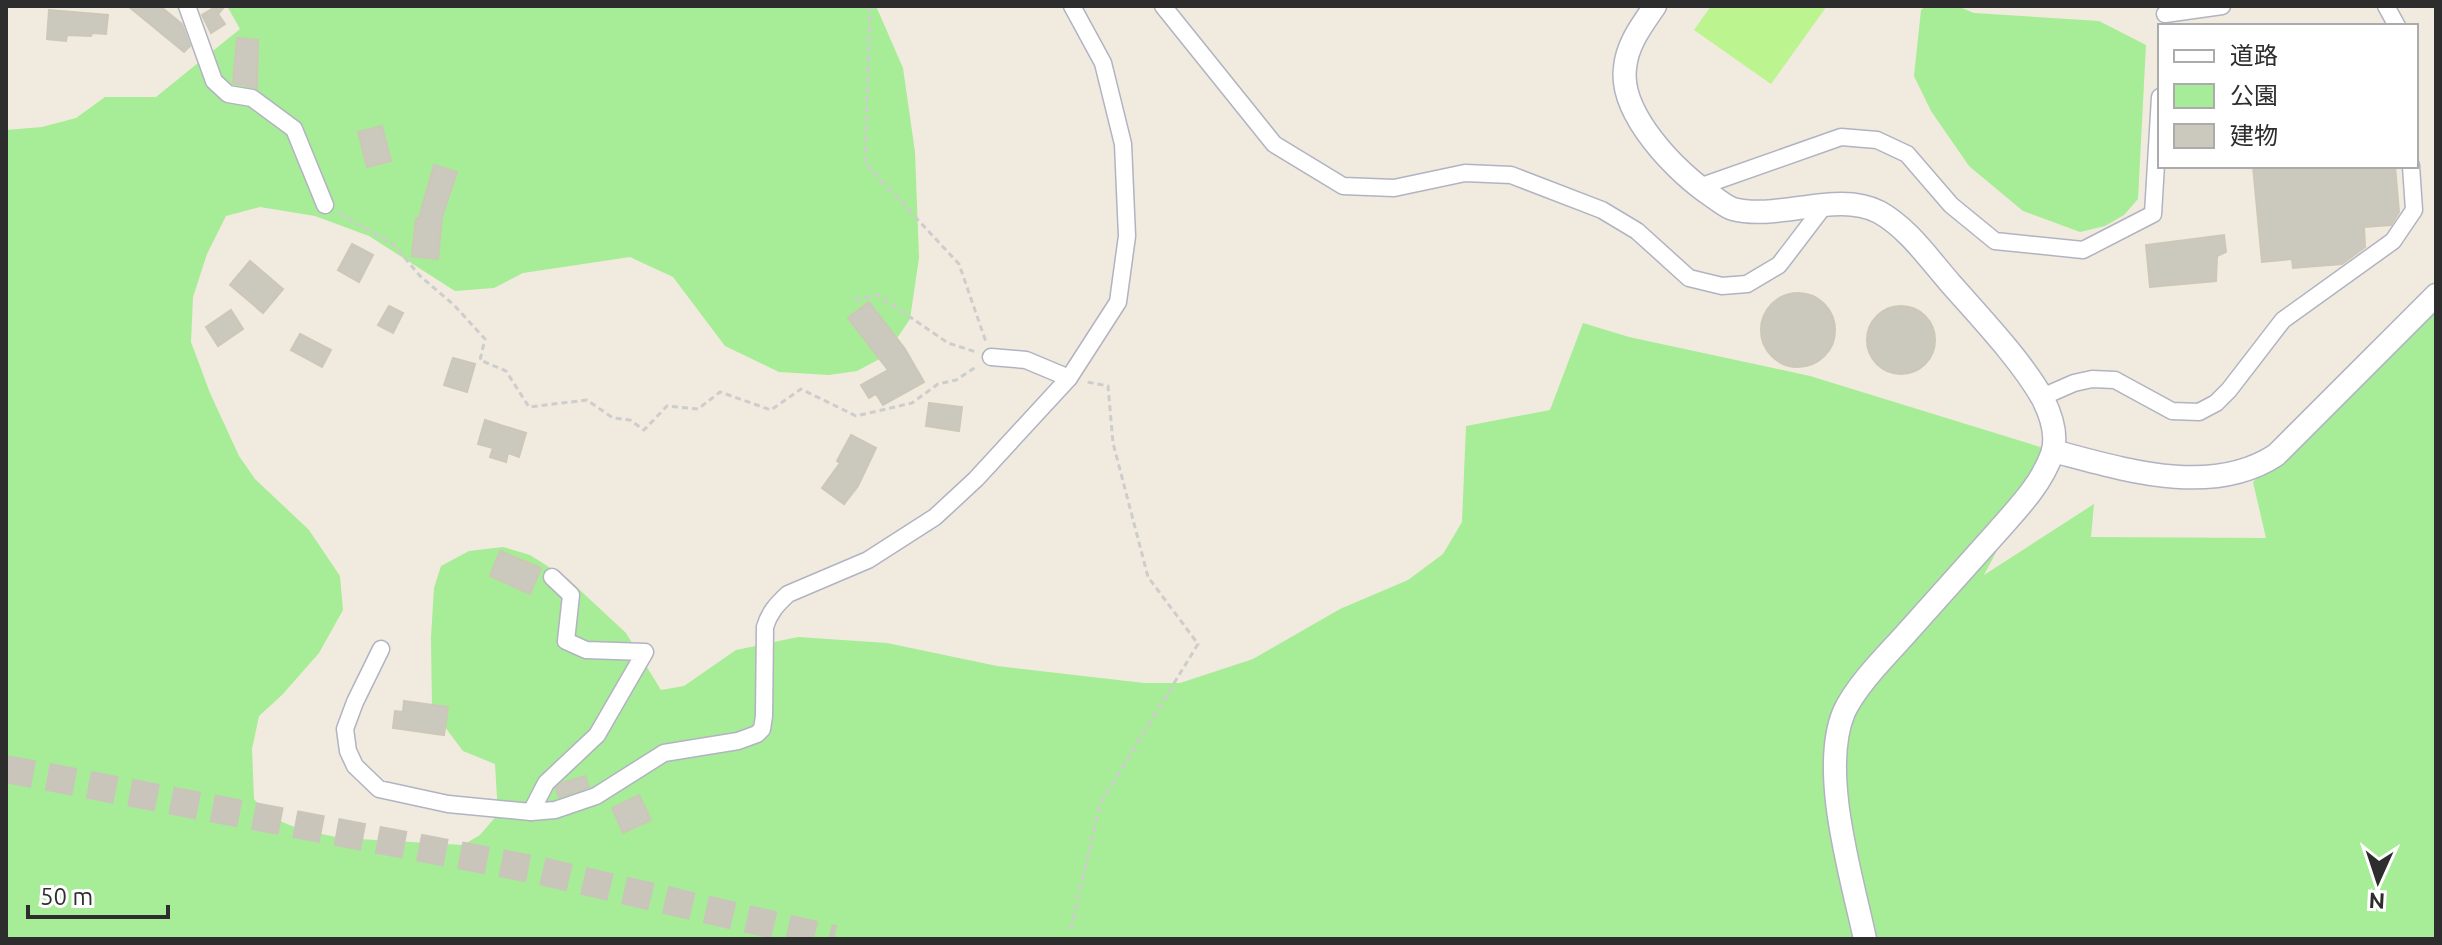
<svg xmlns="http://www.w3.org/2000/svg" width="2442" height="945" viewBox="0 0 2442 945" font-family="Ubuntu,'Noto Sans JP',sans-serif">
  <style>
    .green { fill: #a7ec96 }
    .pitch { fill: #bcf490 }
    .building { fill: #cbc9bd; stroke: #ccc7b7; stroke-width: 2 }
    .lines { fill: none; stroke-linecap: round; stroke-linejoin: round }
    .highway-tunnel { stroke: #c9c5bb; stroke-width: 28; stroke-dasharray: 28 14; stroke-linecap: butt }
    .street-casing { stroke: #b2b3c2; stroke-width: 19 }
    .secondary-casing { stroke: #b2b3c2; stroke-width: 25 }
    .path { stroke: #cdcdcd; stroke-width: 3; stroke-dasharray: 6 4; stroke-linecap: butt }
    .street { stroke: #fff; stroke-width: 16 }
    .secondary { stroke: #fff; stroke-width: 22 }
  </style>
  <rect width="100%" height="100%" fill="#f0ebde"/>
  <g class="green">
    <polygon points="227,6 876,6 903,68 915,152 919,258 910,319 885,356 857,371 829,375 779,372 725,346 673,277 630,257 523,273 494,288 455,291 369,236 315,216 260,207 226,216 207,254 193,297 191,342 210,393 239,456 255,479 309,530 340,576 343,610 319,653 282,695 259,716 252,749 254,799 270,817 302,830 341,838 463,845 480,835 498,814 495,764 463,751 432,710 431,637 434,588 441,566 469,551 503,547 530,555 568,579 626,633 661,690 684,686 736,650 798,637 887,643 997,666 1144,683 1180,683 1253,659 1340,609 1408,580 1443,554 1462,522 1466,426 1550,410 1583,323 1629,337 1810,376 2050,450 1984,575 2094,504 2091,537 2266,538 2253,482 2436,303 2436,939 6,939 6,130 42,127 76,118 105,97 156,97 240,29"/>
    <polygon points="1926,6 1957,6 1974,13 2099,21 2146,45 2138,199 2124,215 2105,226 2080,232 2023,211 1969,166 1931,111 1914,76 1921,10"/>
  </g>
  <polygon class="pitch" points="1711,6 1827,6 1771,84 1694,30"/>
  <g class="building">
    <polygon points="128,6 160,6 182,24 190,46 184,52"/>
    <polygon points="217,6 225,6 218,14 225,24 211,33 202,15"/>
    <polygon points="49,10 108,15 106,34 92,33 91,36 67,35 66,41 47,39"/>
    <polygon points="237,38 258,40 257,88 233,83"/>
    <polygon points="382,126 391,161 367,167 358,132"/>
    <polygon points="434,165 457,172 442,217 438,259 412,256 416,218 419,218"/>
    <polygon points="2253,166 2395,166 2399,212 2391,225 2364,227 2365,247 2342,264 2293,268 2292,259 2262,262"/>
    <polygon points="2224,235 2226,252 2217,256 2216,281 2150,287 2146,245"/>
    <polygon points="352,244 373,255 359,282 338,270"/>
    <polygon points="250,261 283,289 263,313 230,285"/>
    <circle cx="1798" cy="330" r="37"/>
    <polygon points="869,302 905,349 924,382 883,405 876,394 869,398 861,385 888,370 848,318"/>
    <polygon points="389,306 403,313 393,333 378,325"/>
    <circle cx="1901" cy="340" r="34"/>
    <polygon points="231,310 243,329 218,346 206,327"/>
    <polygon points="300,334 331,350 322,367 291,350"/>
    <polygon points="453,358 475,364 467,392 444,385"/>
    <polygon points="929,403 962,407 959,431 926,426"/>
    <polygon points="485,420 526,433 519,457 508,453 506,462 490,457 493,448 478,444"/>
    <polygon points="851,435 876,448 858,486 844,504 822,488 840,463 837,461"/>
    <polygon points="500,551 541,568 530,594 490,576"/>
    <polygon points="404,701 448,707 444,735 393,728 395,711 403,712"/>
    <polygon points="585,776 589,787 559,797 556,789 562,783"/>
    <polygon points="639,795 651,820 623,833 612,808"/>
  </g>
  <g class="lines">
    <polyline class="highway-tunnel" points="6,769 537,870 834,939"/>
    <g class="street-casing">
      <g id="street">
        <polyline points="187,6 214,81 228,94 252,98 294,129 325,205"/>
        <polyline points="1163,6 1274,144 1343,186 1394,188 1465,173 1511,175 1602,210 1637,231 1689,278 1722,286 1747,284 1779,265 1824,206"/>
        <polyline points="2386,6 2397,26"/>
        <polyline points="2165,14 2222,6"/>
        <polyline points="1699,187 1841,137 1877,140 1907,154 1951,205 1995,241 2083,250 2153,214 2160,97"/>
        <polyline points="991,357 1026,360 1069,378"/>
        <polyline points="2042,397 2074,383 2092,379 2115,380 2172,411 2199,412 2216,403 2229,390 2283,320 2393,241 2414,210 2411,166"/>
        <path d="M 381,649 L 355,702 L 345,729 L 348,751 L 355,766 L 379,789 L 448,804 L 531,812 L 555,810 L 596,796 L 664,753 L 738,741 L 757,734 L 762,729 L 764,716 L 765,627 C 769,613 777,604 788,594 L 868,560 L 935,517 L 976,479 L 1069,378 L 1118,302 L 1127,236 L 1123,144 L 1103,63 L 1072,6"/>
        <polyline points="531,812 546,783 597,735 645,652 586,650 566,641 571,595 552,577"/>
      </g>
    </g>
    <g class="secondary-casing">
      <g id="secondary">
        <path d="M 1655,6 C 1642,25 1627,44 1625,68 C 1619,114 1677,173 1712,196 C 1718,200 1726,207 1733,209 C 1778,221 1838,190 1879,212 C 1908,228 1929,259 1951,284 C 1980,317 2022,361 2043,399 C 2051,415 2058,436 2052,454 C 2041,485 2018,508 1997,532 C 1966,567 1934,602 1903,637 C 1884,658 1856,686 1844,712 C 1819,771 1852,878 1865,939"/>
        <path d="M 2053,451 C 2122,469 2211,498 2276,455 L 2436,295"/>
      </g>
    </g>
    <g class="path">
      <polyline points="870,6 865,163 959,264 986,342"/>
      <polyline points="339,213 394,245 420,276 454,305 485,339 480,360 506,371 529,407 587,400 613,418 630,420 644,430 667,406 698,409 720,392 771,410 801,389 856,416 912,403 938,384 956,380 976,367"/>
      <polyline points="855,300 878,295 948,343 976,352"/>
      <polyline points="1071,929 1100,804 1198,644 1148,577 1113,443 1108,386 1087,382"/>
    </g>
    <use href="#street" class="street"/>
    <use href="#secondary" class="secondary"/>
  </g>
  <rect width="2442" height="945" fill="none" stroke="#2d2d2d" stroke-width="16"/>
  <rect x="2158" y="24" width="260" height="144" fill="#ffffff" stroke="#ababab" stroke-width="2"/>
  <rect x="2174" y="50" width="40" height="12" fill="#ffffff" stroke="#ababab" stroke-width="2"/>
  <text x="2230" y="64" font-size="24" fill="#2d2d2d">道路</text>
  <rect x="2174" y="84" width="40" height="24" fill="#a7ec96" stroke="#ababab" stroke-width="2"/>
  <text x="2230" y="104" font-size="24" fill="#2d2d2d">公園</text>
  <rect x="2174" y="124" width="40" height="24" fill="#cbc9bd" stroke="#ababab" stroke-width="2"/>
  <text x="2230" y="144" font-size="24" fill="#2d2d2d">建物</text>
  <g transform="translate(2378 881) rotate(183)" stroke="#ffffff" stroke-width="6" paint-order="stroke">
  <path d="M0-6L14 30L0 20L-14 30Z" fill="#2d2d2d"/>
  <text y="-12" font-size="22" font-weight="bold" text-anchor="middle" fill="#2d2d2d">N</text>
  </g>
  <path d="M28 905v12h140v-12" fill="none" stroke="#2d2d2d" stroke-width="4"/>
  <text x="40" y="905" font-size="24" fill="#2d2d2d" stroke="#ffffff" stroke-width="6" paint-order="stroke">50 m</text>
</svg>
